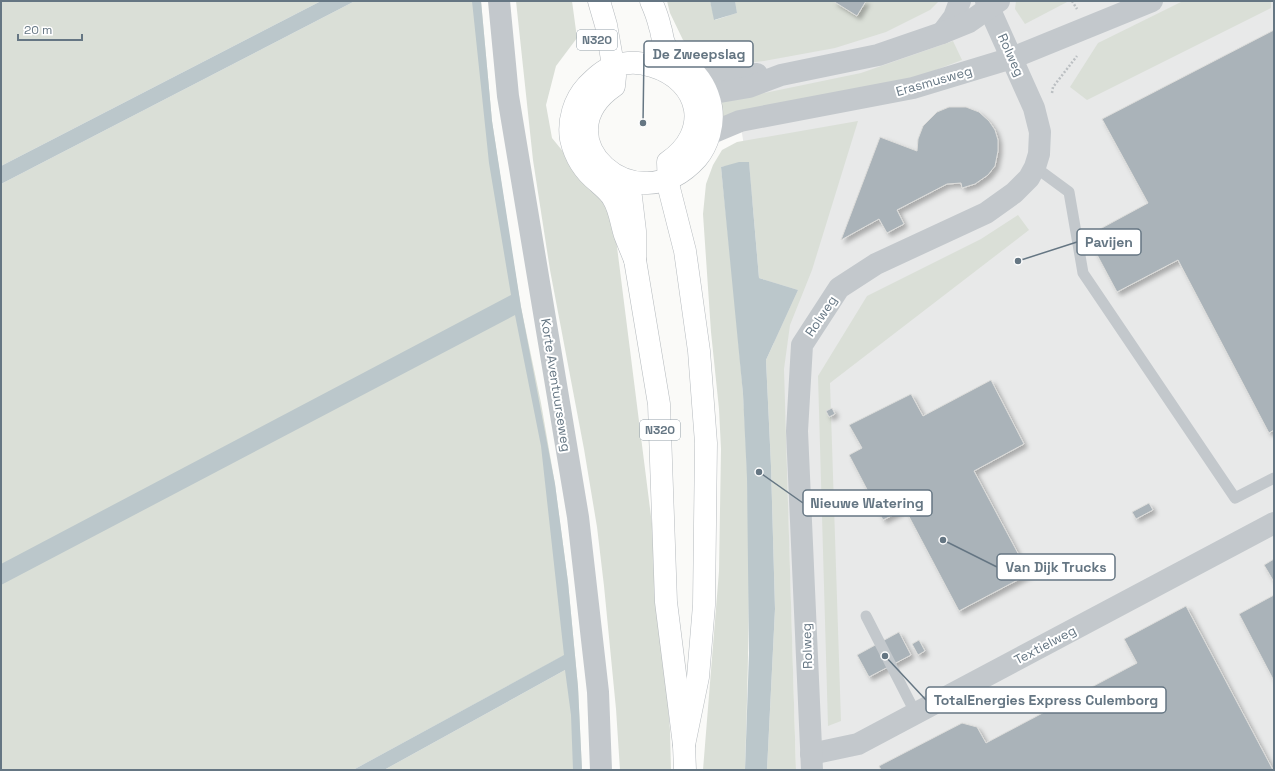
<svg xmlns="http://www.w3.org/2000/svg" width="1275" height="771" viewBox="0 0 1275 771" font-family="'Space Grotesk',sans-serif">
  <style>
    .built { fill: #e8e9e9 }
    .green { fill: #dadfd7 }
    .water { fill: #bbc7cb }
    .building { fill: #aab3b9; stroke: #dcdcda; filter: url(#shadow) }
    .lines { fill: none; stroke-linecap: round; stroke-linejoin: round }
    .primary-casing { stroke: #b5babe; stroke-width: 23 }
    .path { stroke: #bbbfc2; stroke-width: 2.5; stroke-dasharray: 2 2; stroke-linecap: butt }
    .service { stroke: #c3c8cc; stroke-width: 11 }
    .minor { stroke: #c3c8cc; stroke-width: 22 }
    .tertiary { stroke: #c3c8cc; stroke-width: 22 }
    .primary { stroke: #fff; stroke-width: 22 }
    .labels { text-anchor: middle; dominant-baseline: central; stroke-width: 4; stroke-linejoin: round; paint-order: stroke }
    .shield { fill: #fff; stroke: #939fa8; stroke-width: 1 }
    .shield-label { font-size: 12px; font-weight: bold; fill: #657683 }
    .street-label { font-size: 13px; fill: #657683; stroke: #fff }
    .leader { fill: none; stroke: #657683; stroke-width: 1.5 }
    .callout-dot { fill: #657683; stroke: #fff; stroke-width: 1.5 }
    .callout { fill: #fff; stroke: #657683; stroke-width: 1.5 }
    .callout-label { font-size: 14px; text-anchor: middle; font-weight: bold; fill: #657683 }
  </style>
  <defs>
    <filter id="shadow"><feDropShadow dx="3.5" dy="3.5" stdDeviation="2" flood-color="#0004"/></filter>
  </defs>
  <rect width="100%" height="100%" fill="#fafaf8"/>
  <polygon class="built" points="726,1 1274,1 1274,770 796,770 785,415 738,107"/>
  <g class="green">
    <polygon points="1,1 321,1 1,166"/>
    <polygon points="355,1 481,1 492,121 511,247 521,307 541,403 555,484 568,582 578,687 582,770 384,770 565,670 563,656 353,770 1,770 1,184"/>
    <polygon points="516,1 572,1 577,38 556,66 546,105 552,138 599,196 612,218 615,231 655,548 670,730 671,770 620,770 616,709 604,586 597,527 584,449 550,270 533,160"/>
    <polygon points="667,1 710,1 715,20 737,13 735,1 939,1 930,10 886,32 835,48 764,61 730,65 706,59 683,40 670,13"/>
    <polygon points="1016,1 1069,1 1025,24 1015,9"/>
    <polygon points="1183,1 1271,1 1271,8 1087,100 1070,87 1098,43"/>
    <polygon points="953,41 962,60 912,79 720,119 721,102 861,73"/>
    <path d="M 858,121 L 812,270 L 790,325 L 784,369 L 796,770 L 767,770 L 775,609 L 771,466 L 766,360 L 798,290 L 759,278 L 749,162 L 721,167 C 729,243 737,318 743,394 C 752,519 749,645 745,770 L 703,770 L 719,571 L 721,449 L 719,409 L 711,332 L 703,214 L 706,184 L 713,165 L 722,150 L 737,142 Z"/>
    <polygon points="1018,215 1029,230 830,383 841,721 828,726 818,376 867,296 981,239"/>
  </g>
  <g class="water">
    <polygon points="321,1 355,1 1,184 1,166"/>
    <polygon points="472,1 481,1 492,121 521,307 555,484 568,582 578,687 582,770 573,770 571,715 565,670 384,770 353,770 564,655 541,446 515,315 1,585 1,564 511,295 489,163"/>
    <polygon points="710,1 735,1 737,13 714,20"/>
    <polygon points="739,162 749,162 759,278 798,290 766,360 771,466 775,609 767,770 745,770 749,653 747,478 743,394 721,167"/>
  </g>
  <g class="building">
    <polygon points="833,1 866,1 857,16"/>
    <polygon points="1274,30 1274,430 1269,433 1178,260 1117,292 1087,236 1148,203 1102,119"/>
    <polygon points="949,107 966,107 979,112 989,121 995,130 998,140 998,151 995,166 988,175 975,184 962,188 961,183 947,184 897,210 904,224 887,233 879,219 841,240 880,137 917,151 918,139 923,126 937,112"/>
    <polygon points="991,380 1024,444 974,471 1029,574 959,611 905,509 883,520 849,455 862,448 849,425 911,394 923,416"/>
    <polygon points="832,408 835,414 829,417 826,411"/>
    <polygon points="1149,503 1153,510 1136,519 1132,512"/>
    <polygon points="1274,559 1274,582 1264,565"/>
    <polygon points="1274,595 1274,681 1239,614"/>
    <polygon points="1186,606 1273,770 881,770 879,766 962,723 977,727 986,743 1137,663 1124,639"/>
    <polygon points="899,632 911,655 869,677 857,655"/>
    <polygon points="919,640 925,651 918,655 912,644"/>
  </g>
  <g class="lines">
    <g class="primary-casing">
      <g id="primary">
        <path d="M 599,1 L 606,25 L 615,76 L 614,86 C 540,137 635,227 697,158 C 708,145 714,124 711,107 C 708,91 699,76 687,66 C 679,59 670,54 665,45 C 662,40 662,32 660,27 C 658,18 655,10 651,1"/>
        <polyline points="624,180 631,197 635,231 635,260 659,404 666,602 684,745 685,770"/>
        <path d="M 635,260 C 632,252 628,243 625,235 C 621,223 620,209 613,198 C 609,191 603,187 598,182 C 584,171 575,157 571,139 C 568,121 574,100 587,86 C 595,78 603,70 614,66 C 626,62 640,62 652,66 C 702,81 711,133 668,162 L 669,188 L 685,251 L 699,351 L 706,443 L 704,605 L 698,677 L 684,745"/>
      </g>
    </g>
    <g class="path">
      <polyline points="1072,1 1077,9"/>
      <polyline points="1052,93 1053,87 1077,56"/>
    </g>
    <g class="service">
      <polyline points="1035,167 1069,192 1083,273 1235,498 1274,478"/>
      <polyline points="866,616 916,714"/>
    </g>
    <g class="minor">
      <polyline points="499,1 508,96 578,517 598,692 601,770"/>
      <polyline points="811,754 858,744 1274,523"/>
      <polyline points="812,770 797,431 802,345 839,288 876,264 986,213 1014,193 1029,178 1035,167 1039,154 1040,132 1034,108 986,1"/>
    </g>
    <g class="tertiary">
      <polyline points="942,33 954,17 960,1"/>
      <polyline points="697,75 709,76 757,74"/>
      <polyline points="708,94 749,87 781,75 878,55 942,33 969,22 999,1"/>
      <polyline points="709,134 740,121 913,88 1012,58 1152,1"/>
    </g>
    <use href="#primary" class="primary"/>
  </g>
  <g class="labels">
    <g class="shield">
      <rect x="577" y="30" width="40" height="20" rx="3"/>
      <rect x="640" y="420" width="40" height="20" rx="3"/>
    </g>
    <g class="shield-label">
      <text x="597" y="40">N320</text>
      <text x="660" y="430">N320</text>
    </g>
    <g class="street-label">
      <text transform="translate(1011 55) rotate(66)">Rolweg</text>
      <text transform="translate(934 81) rotate(-16)">Erasmusweg</text>
      <text transform="translate(821 316) rotate(-56)">Rolweg</text>
      <text transform="translate(556 385) rotate(81)">Korte Aventuurseweg</text>
      <text transform="translate(1045 645) rotate(-28)">Textielweg</text>
      <text transform="translate(807 646) rotate(-92)">Rolweg</text>
    </g>
  </g>
  <path class="leader" d="M643 123L644 54M1018 261L1077 242M759 472L803 503M943 540L997 567M885 656L926 700"/>
  <g class="callout-dot">
    <circle cx="643" cy="123" r="4"/>
    <circle cx="1018" cy="261" r="4"/>
    <circle cx="759" cy="472" r="4"/>
    <circle cx="943" cy="540" r="4"/>
    <circle cx="885" cy="656" r="4"/>
  </g>
  <g class="callout">
    <rect x="644" y="41" width="109" height="26" rx="4"/>
    <rect x="1077" y="229" width="64" height="26" rx="4"/>
    <rect x="803" y="490" width="129" height="26" rx="4"/>
    <rect x="997" y="554" width="118" height="26" rx="4"/>
    <rect x="926" y="687" width="240" height="26" rx="4"/>
  </g>
  <g class="callout-label">
    <text x="699" y="59">De Zweepslag</text>
    <text x="1109" y="247">Pavijen</text>
    <text x="867" y="508">Nieuwe Watering</text>
    <text x="1056" y="572">Van Dijk Trucks</text>
    <text x="1046" y="705">TotalEnergies Express Culemborg</text>
  </g>
  <rect width="1275" height="771" fill="none" stroke="#657683" stroke-width="4"/>
  <path d="M18 34v6h64v-6" fill="none" stroke="#657683" stroke-width="2"/>
  <text x="24" y="34" font-size="12" fill="#657683" stroke="#ffffff" stroke-width="3" paint-order="stroke">20 m</text>
</svg>
